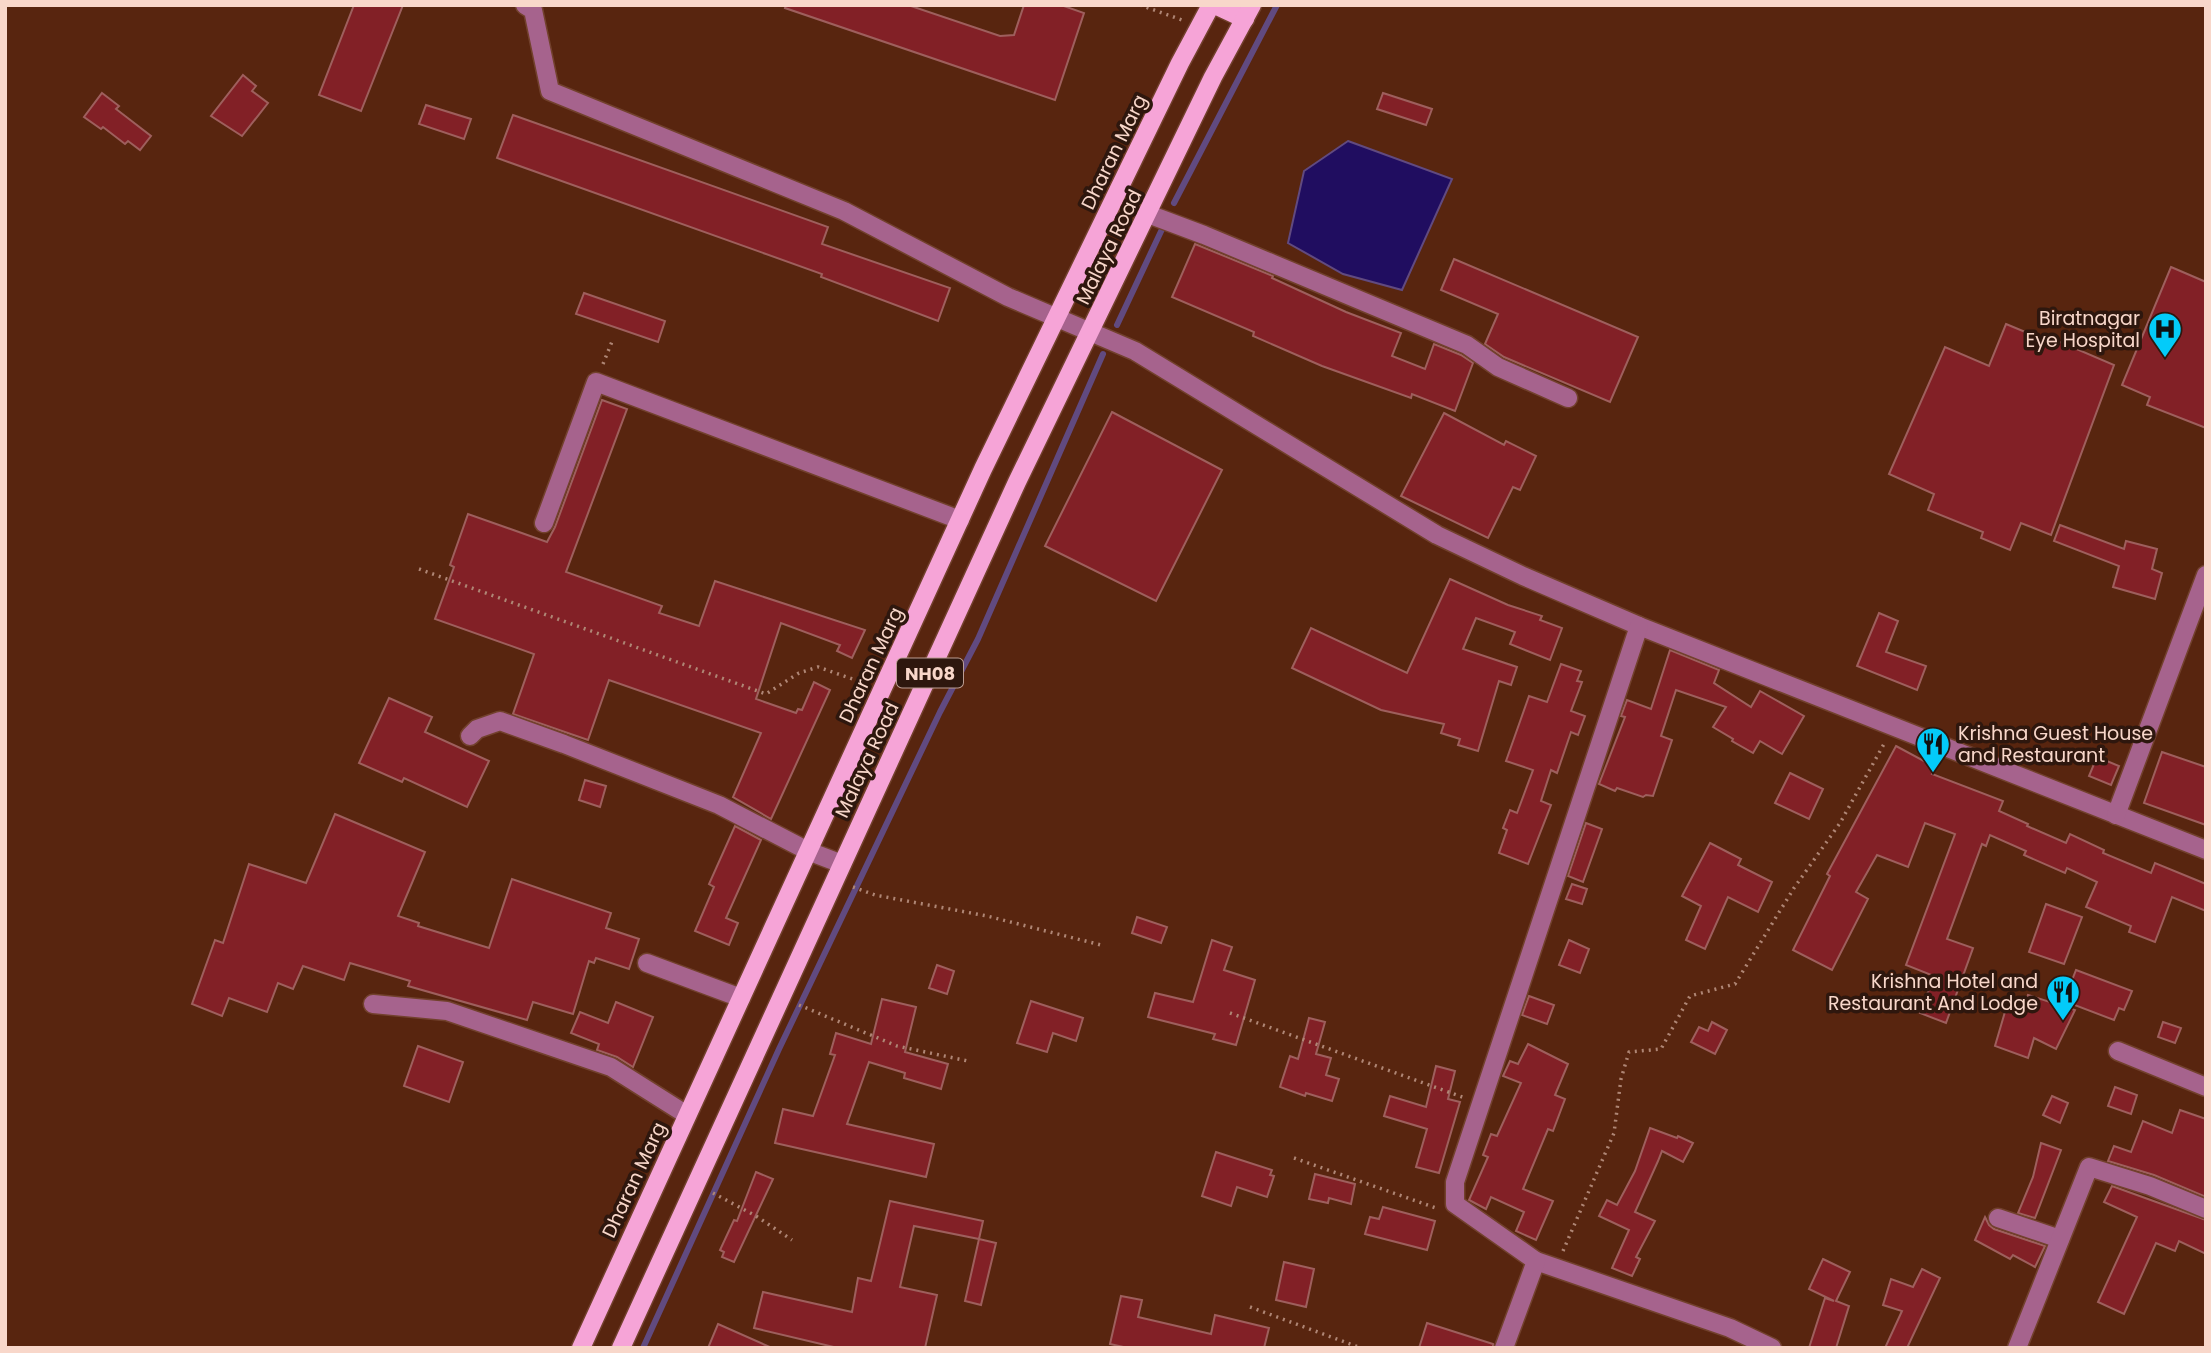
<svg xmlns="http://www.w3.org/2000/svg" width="2211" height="1353" viewBox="0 0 2211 1353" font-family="Poppins,sans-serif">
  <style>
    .water { fill: #200d60; stroke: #614a80; stroke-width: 2 }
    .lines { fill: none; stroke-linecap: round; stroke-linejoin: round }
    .stream { stroke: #614a80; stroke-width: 6 }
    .building { fill: #822026; stroke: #9e5f5d; stroke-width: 2 }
    .minor-casing { stroke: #72412d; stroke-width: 21 }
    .major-casing { stroke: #72412d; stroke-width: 21 }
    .path { stroke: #af8675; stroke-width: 3.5; stroke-dasharray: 2 5; stroke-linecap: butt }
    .minor { stroke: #a6638d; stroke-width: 18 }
    .major { stroke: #f6a4d7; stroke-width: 18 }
    .labels { text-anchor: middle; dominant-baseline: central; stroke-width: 7; stroke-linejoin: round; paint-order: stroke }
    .shield { fill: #2e170e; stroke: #bb9d92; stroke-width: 2 }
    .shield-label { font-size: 18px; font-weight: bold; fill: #f8d7ca }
    .street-label { font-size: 19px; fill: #f8d7ca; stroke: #2e170e }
    .poi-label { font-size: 19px; fill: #f8d7ca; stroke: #2e170e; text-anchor: end }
  </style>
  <rect width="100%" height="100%" fill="#58250f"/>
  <polygon class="water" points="1348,141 1452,179 1402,290 1343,274 1288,243 1304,171"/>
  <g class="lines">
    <g class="stream">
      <polyline points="1174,203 1277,5"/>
      <polyline points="1117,325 1164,225"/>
      <polyline points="643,1348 779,1049 940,712 978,639 1103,354"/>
    </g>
  </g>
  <g class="building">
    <polygon points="354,5 403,5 361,111 319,95"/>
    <polygon points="786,5 908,5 1000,36 1014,35 1024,5 1061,5 1084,13 1055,100 785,8"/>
    <polygon points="243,75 256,86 252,91 268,103 242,136 211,116"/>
    <polygon points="102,93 119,106 116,109 151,136 140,150 128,141 125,144 103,127 101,129 84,117"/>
    <polygon points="1383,93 1432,109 1426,125 1377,109"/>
    <polygon points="426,105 471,119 464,139 419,124"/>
    <polygon points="513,115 828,227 822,244 950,288 938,321 821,277 822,274 497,158"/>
    <polygon points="1195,244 1273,276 1272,278 1346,312 1401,333 1392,356 1425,369 1434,344 1461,355 1473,363 1455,411 1412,394 1411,398 1322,366 1253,336 1254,332 1172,297"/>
    <polygon points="1454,259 1638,337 1610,402 1504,357 1485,344 1498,314 1441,290"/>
    <polygon points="2171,267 2206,282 2206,428 2147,405 2150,397 2122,385"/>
    <polygon points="584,293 665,321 658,342 576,314"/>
    <polygon points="2006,324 2042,339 2044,335 2114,365 2051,535 2021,523 2010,550 1981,538 1983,532 1928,510 1934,494 1889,474 1945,347 1989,366"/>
    <polygon points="602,400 627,409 566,572 662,606 659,613 699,626 715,581 865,630 852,658 837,651 840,645 781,623 756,699 796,713 798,709 802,710 814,682 830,690 771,819 733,797 761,733 609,680 588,740 562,731 513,714 534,654 435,619 454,567 450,565 468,514 547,542 555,527"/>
    <polygon points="1112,412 1222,470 1156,601 1045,546"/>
    <polygon points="1444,413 1504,445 1506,441 1536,456 1520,490 1513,487 1488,538 1401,496"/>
    <polygon points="2060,525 2124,549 2126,541 2157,549 2152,569 2162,573 2155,599 2113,587 2119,566 2054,541"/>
    <polygon points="1450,579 1508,605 1542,616 1540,620 1562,628 1550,660 1510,644 1515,632 1476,618 1463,649 1517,667 1511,685 1499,681 1478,751 1458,745 1460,739 1441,733 1444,724 1381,710 1292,668 1311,628 1407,673"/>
    <polygon points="1879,613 1898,621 1886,652 1926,666 1917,690 1857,666"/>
    <polygon points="1670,650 1719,670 1714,683 1751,707 1760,691 1804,716 1782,754 1760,741 1753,753 1732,741 1733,739 1713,727 1726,707 1676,690 1661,736 1672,740 1653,796 1646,795 1643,797 1617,788 1615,791 1599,784 1625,717 1621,716 1627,700 1651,709"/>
    <polygon points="1561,664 1581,671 1577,681 1582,682 1571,711 1585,716 1578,735 1571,732 1557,773 1551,770 1541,801 1551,805 1528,864 1499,853 1507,830 1503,828 1510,810 1517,813 1533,770 1506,761 1529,696 1547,702"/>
    <polygon points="389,698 432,717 425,732 489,761 467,807 404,778 402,782 359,763"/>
    <polygon points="1896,746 1935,767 1932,774 2003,801 1999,811 2028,824 2027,826 2066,843 2070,834 2104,850 2103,853 2151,873 2155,863 2206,884 2206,911 2172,897 2155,942 2129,932 2131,926 2086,907 2097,882 2067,868 2065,873 2024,855 2026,851 1990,835 1986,846 1982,844 1947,939 1973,948 1946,1023 1920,1013 1934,976 1906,965 1955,834 1925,823 1908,867 1877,855 1856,892 1868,899 1832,970 1793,950 1830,876 1827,874"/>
    <polygon points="2162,752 2206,767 2206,825 2144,803"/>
    <polygon points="2097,757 2119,766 2111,785 2089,776"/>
    <polygon points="1790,773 1823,789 1809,819 1775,803"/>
    <polygon points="585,780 606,786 600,807 579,800"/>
    <polygon points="335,814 425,852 398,916 419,923 418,926 489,948 512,879 611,913 606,928 639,939 629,969 596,958 594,963 589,961 573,1014 533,1002 527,1020 408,986 410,981 350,963 344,980 303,966 293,989 278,983 267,1012 229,998 222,1016 192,1004 215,940 223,943 249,864 306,883"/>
    <polygon points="1586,823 1602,829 1583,882 1568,876"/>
    <polygon points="735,826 761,840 726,918 738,923 729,945 695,931 714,887 709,884"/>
    <polygon points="1710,843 1741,859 1738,865 1772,882 1758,912 1728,897 1705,949 1686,940 1701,906 1682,896"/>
    <polygon points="1572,884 1587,889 1582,904 1566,899"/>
    <polygon points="2046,904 2082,917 2064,964 2029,952"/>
    <polygon points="1137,917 1167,927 1161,943 1132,933"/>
    <polygon points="1212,940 1232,947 1224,970 1255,980 1236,1045 1213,1039 1215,1034 1148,1017 1155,993 1193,1002"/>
    <polygon points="1569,940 1589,949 1580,973 1559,965"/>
    <polygon points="937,965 954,971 947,994 929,988"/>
    <polygon points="2076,970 2132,991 2124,1010 2119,1008 2114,1020 2064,1001"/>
    <polygon points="2028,995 2075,1010 2056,1049 2034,1038 2028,1058 1995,1046 2007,1005 2023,1010"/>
    <polygon points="1529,996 1554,1005 1547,1024 1522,1015"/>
    <polygon points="882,999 916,1007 905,1052 948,1064 941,1089 904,1078 905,1073 869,1062 847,1124 934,1144 926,1177 775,1143 783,1109 813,1116 835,1055 830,1054 836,1033 871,1044"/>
    <polygon points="1031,1001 1083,1018 1076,1041 1053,1033 1047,1052 1017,1043"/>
    <polygon points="616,1002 653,1017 633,1067 617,1057 597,1050 599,1044 571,1033 580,1012 608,1023"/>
    <polygon points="1309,1018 1325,1022 1316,1054 1331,1058 1326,1075 1339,1079 1332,1101 1306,1093 1305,1096 1280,1087 1290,1056 1298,1059"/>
    <polygon points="1712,1022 1727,1030 1715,1054 1691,1042 1699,1027 1708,1031"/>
    <polygon points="2163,1022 2181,1028 2175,1043 2158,1037"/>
    <polygon points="1528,1044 1568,1064 1555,1095 1565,1099 1553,1131 1548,1129 1523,1189 1553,1201 1536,1240 1516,1231 1524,1212 1491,1197 1486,1209 1469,1200 1488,1157 1483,1155 1491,1134 1497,1136 1521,1083 1503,1076 1510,1061 1518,1064"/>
    <polygon points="418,1046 463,1062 449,1102 404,1086"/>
    <polygon points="1436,1066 1455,1071 1448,1099 1460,1102 1439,1173 1416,1167 1427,1129 1384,1116 1390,1096 1426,1107"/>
    <polygon points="2115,1087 2137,1095 2131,1114 2108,1106"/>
    <polygon points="2052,1096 2068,1103 2060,1123 2043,1115"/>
    <polygon points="2180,1110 2206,1119 2206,1197 2154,1175 2108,1161 2114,1146 2131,1152 2143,1121 2172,1133"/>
    <polygon points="1650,1128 1677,1138 1678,1136 1693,1143 1683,1162 1662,1151 1658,1161 1635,1212 1655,1221 1636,1257 1640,1259 1632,1276 1612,1268 1629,1230 1599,1216 1607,1200 1617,1205 1635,1171"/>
    <polygon points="2041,1143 2061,1150 2035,1218 2018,1213 2033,1177"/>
    <polygon points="1216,1152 1272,1170 1270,1175 1274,1176 1267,1197 1237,1187 1231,1206 1202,1196"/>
    <polygon points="756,1172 773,1179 734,1262 722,1257 724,1252 720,1250 734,1220 737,1221"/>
    <polygon points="1315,1174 1355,1184 1351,1204 1329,1198 1328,1203 1309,1199"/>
    <polygon points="2112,1186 2206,1220 2206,1254 2179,1241 2175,1251 2156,1243 2124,1314 2098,1302 2137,1217 2104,1202"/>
    <polygon points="890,1201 983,1221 979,1239 914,1226 900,1287 937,1295 925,1348 838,1348 754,1328 763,1292 852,1312 858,1278 871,1281"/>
    <polygon points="1383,1207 1435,1221 1427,1250 1365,1234 1370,1217 1379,1219"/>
    <polygon points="1985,1217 1989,1225 1994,1229 2045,1246 2035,1267 2013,1255 2010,1259 1975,1240"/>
    <polygon points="979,1239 996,1243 981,1305 965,1301"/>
    <polygon points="1823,1259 1850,1272 1836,1301 1849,1306 1836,1348 1809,1348 1825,1298 1834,1301 1809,1289"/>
    <polygon points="1284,1262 1314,1269 1306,1307 1276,1300"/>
    <polygon points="1922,1269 1940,1278 1907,1348 1885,1348 1902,1311 1883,1305 1891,1279 1913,1287"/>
    <polygon points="1121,1296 1142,1300 1138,1317 1211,1334 1215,1315 1269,1328 1264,1348 1128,1348 1110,1344"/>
    <polygon points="1427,1323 1493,1344 1493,1348 1419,1348"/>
    <polygon points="718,1324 772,1348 708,1348"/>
  </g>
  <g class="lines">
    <g class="minor-casing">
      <g id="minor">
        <polyline points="525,5 533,10 550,91 844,211 1008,297 1135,351 1437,535 1523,576 1639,626 2206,850"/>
        <polyline points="1148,214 1204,235 1467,345 1498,367 1568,398"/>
        <polyline points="544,523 596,382 960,520"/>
        <polyline points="470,736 477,729 500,721 564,744 719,805 808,851 842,864"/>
        <polyline points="2116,815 2206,575"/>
        <polyline points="647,963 741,998"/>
        <polyline points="373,1004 447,1011 611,1067 687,1115"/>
        <polyline points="2118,1051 2206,1087"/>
        <polyline points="1998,1218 2060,1239"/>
        <polyline points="1536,1261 1730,1328 1772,1348"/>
        <polyline points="1504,1348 1536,1261 1455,1204 1455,1182 1639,626"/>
        <polyline points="2017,1348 2089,1167 2150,1186 2206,1209"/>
      </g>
    </g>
    <g class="major-casing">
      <g id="major">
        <polyline points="1215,5 1245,19"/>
        <polyline points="581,1348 983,469 1180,63 1211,5"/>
        <polyline points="621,1348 1017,482 1213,77 1252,5"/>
      </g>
    </g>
    <g class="path">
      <polyline points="1140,5 1182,20"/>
      <polyline points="603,364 613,339"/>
      <polyline points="419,569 766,694 799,673 818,667 864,683"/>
      <polyline points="853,887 875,895 987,916 1101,945"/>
      <polyline points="799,1005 897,1046 968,1061"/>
      <polyline points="1230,1013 1465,1098"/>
      <polyline points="1294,1158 1436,1208"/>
      <polyline points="713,1193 756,1216 792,1240"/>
      <polyline points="1563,1251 1614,1133 1621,1079 1629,1052 1661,1049 1690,996 1735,984 1794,888 1840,823 1884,744"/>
      <polyline points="1250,1307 1361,1348"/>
    </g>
    <use href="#minor" class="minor"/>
    <use href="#major" class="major"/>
  </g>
  <defs>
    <g id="hospital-pin" transform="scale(1.75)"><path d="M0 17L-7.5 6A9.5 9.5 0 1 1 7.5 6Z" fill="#03cbf9" stroke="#2e170e"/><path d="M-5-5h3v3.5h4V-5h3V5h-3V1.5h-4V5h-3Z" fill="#111"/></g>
    <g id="restaurant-pin" transform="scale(1.75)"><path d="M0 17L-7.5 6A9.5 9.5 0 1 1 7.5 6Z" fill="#03cbf9" stroke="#2e170e"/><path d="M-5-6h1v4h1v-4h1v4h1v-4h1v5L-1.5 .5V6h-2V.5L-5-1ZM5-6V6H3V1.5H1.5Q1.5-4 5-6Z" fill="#111"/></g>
  </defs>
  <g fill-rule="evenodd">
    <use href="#hospital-pin" x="2165" y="329"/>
    <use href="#restaurant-pin" x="1933" y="744"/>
    <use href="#restaurant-pin" x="2063" y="992"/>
  </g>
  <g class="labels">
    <rect class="shield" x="897" y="658.5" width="66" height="29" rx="5"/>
    <g class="shield-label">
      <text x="930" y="673">NH08</text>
    </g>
    <g class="street-label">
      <text transform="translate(1114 152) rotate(-64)">Dharan Marg</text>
      <text transform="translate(1109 247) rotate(-64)">Malaya Road</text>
      <text transform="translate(871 665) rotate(-65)">Dharan Marg</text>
      <text transform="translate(867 760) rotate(-65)">Malaya Road</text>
      <text transform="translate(634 1180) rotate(-65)">Dharan Marg</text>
    </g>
    <g class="poi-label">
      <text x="2140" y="318">Biratnagar<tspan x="2140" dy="22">Eye Hospital</tspan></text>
      <text x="1958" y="733" text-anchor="start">Krishna Guest House<tspan x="1958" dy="22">and Restaurant</tspan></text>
      <text x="2038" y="981">Krishna Hotel and<tspan x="2038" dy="22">Restaurant And Lodge</tspan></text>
    </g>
  </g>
  <rect width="2211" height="1353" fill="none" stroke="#f8d7ca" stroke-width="14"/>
</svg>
